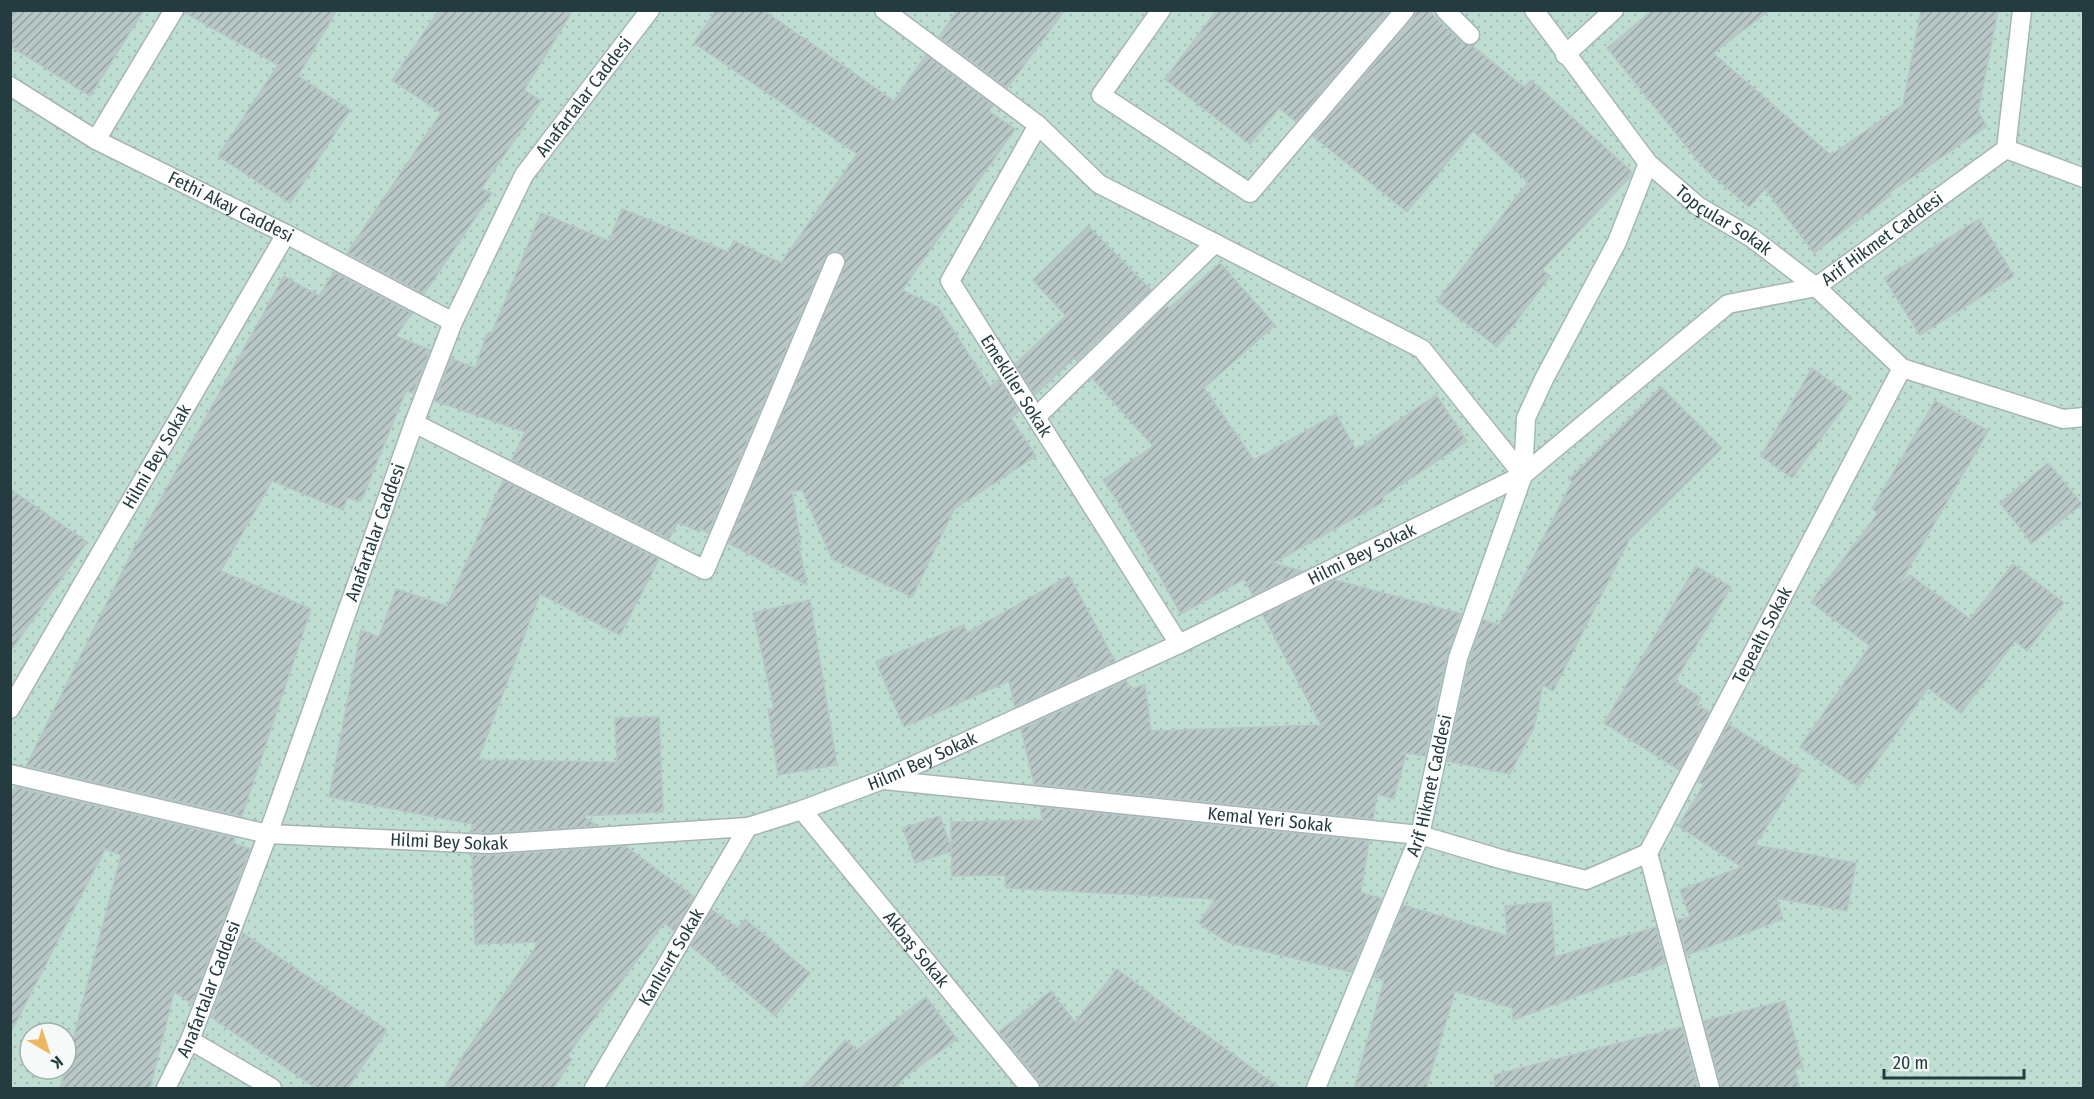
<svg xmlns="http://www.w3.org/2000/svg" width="2094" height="1099" viewBox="0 0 2094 1099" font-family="'Fira Sans Condensed',sans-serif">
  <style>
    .park { fill: url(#park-dots); fill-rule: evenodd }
    .building { fill: url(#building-hatch); stroke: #b6c7c6; stroke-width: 1.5 }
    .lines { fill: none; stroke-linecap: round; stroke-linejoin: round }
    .lane-casing { stroke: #a7b4b5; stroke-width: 21 }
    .street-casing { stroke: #a7b4b5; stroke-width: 21 }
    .secondary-casing { stroke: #a2b9b9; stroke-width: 21 }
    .lane { stroke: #fff; stroke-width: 18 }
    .street { stroke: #fff; stroke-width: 18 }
    .secondary { stroke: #fff; stroke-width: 18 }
    .labels { text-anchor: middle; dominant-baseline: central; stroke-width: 4.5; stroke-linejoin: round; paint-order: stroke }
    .street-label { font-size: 18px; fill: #243c3f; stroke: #f5faf9 }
  </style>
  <defs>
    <pattern id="park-dots" width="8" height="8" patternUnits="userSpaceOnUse" patternTransform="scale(1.5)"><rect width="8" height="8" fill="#beded2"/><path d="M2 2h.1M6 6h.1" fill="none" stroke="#a3bfb5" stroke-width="1.8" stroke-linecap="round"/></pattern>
    <pattern id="building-hatch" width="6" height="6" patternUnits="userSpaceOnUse" patternTransform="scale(1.5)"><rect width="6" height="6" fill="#b9c8c7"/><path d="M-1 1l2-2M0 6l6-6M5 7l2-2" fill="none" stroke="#96a4a3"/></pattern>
  </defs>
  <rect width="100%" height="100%" fill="#e4edec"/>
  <path class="park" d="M 10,11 L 2083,11 L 2083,1088 L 11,1088 ZM 30,1033 L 66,1033 L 66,1069 L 30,1069 Z"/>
  <g class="building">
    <polygon points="10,10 144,10 90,96 10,46"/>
    <polygon points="185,10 337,10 298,76 350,110 290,203 218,156 278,65 185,13"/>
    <polygon points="439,10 573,10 524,90 541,101 481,189 492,193 424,294 347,253 441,113 392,80"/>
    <polygon points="716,10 763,10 894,101 926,55 993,105 989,111 1015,129 902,290 938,307 990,387 999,379 1019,411 1011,418 1036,456 954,509 912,597 832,559 802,490 792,492 801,544 798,542 807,585 728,543 845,266 844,256 839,251 829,253 825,258 708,533 699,528 697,531 678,522 669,539 512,460 525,432 435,401 451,358 475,368 487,334 491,335 541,213 609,241 622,209 728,252 734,241 781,263 857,154 694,43"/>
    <polygon points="957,10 1065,10 1007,88 939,37"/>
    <polygon points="1217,10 1390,10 1296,122 1279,108 1250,144 1165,79"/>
    <polygon points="1416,10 1428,10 1462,43 1472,46 1524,87 1531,80 1632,172 1630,177 1542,270 1550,276 1497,347 1437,301 1528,182 1473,131 1407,212 1313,136 1414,17"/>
    <polygon points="1653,10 1770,10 1713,53 1831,155 1903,105 1921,10 1998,10 1978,112 1987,126 1889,193 1891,195 1814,253 1765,189 1749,207 1704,168 1607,48"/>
    <polygon points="1979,219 2014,276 1920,335 1884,278"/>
    <polygon points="1088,226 1151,290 1077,361 1074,358 1035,395 1015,364 1066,316 1033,280"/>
    <polygon points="1220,263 1275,325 1204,388 1254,460 1336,414 1356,450 1436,395 1467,441 1382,497 1385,501 1273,563 1302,571 1253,595 1244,579 1181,614 1118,502 1103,480 1153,446 1092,378 1167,306 1169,308"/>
    <polygon points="334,272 412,313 396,336 430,350 413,393 406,391 361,501 347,498 343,510 272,481 221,571 311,609 242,816 26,766 137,542 284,276 319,296"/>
    <polygon points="1812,368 1851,397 1792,478 1761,456"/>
    <polygon points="1661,387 1722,448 1629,540 1553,691 1543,685 1534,727 1510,774 1447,761 1469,661 1483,620 1499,625 1572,482 1569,479"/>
    <polygon points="1935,401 1988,431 1900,583 1910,575 1970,619 2013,564 2064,603 2027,651 2015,641 1961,713 1928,688 1859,787 1800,747 1870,646 1811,602 1878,513 1872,509"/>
    <polygon points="2048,463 2082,504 2032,543 2000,503"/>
    <polygon points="503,480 659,559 620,635 540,594 478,760 617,762 615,718 659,717 663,812 583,816 597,826 489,833 472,832 472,824 329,797 361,630 379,637 396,589 447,606"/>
    <polygon points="10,489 87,542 10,652"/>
    <polygon points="1696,566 1731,587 1675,681 1701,698 1697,705 1709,712 1679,770 1604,723"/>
    <polygon points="1069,576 1115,661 1015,707 1009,681 904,727 876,662 964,625 967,633"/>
    <polygon points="1335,580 1462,614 1447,656 1425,756 1406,753 1394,799 1377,794 1373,819 1034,784 1021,729 1126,681 1131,690 1145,684 1151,731 1321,725 1263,615"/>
    <polygon points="810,600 837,765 778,775 768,709 774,708 753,613"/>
    <polygon points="1728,724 1802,770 1755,845 1856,863 1847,911 1776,898 1783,919 1687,955 1677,920 1690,917 1680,890 1742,867 1678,826 1704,785 1698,782"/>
    <polygon points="15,787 235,838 234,843 250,849 192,1004 174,992 150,1089 60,1089 121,855 105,849 10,1034 10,796"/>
    <polygon points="1040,807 1369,841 1361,892 1382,899 1351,972 1227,942 1199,923 1215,899 1006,888 1005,875 952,876 951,822 1043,820"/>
    <polygon points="940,816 952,851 915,863 903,828"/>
    <polygon points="625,846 694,897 674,931 664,923 567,1056 572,1059 553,1089 444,1089 463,1056 539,942 475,944 472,855 490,855"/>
    <polygon points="1551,902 1555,957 1656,927 1665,963 1513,1020 1512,1008 1455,991 1426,1089 1354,1089 1384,980 1374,977 1403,905 1507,936 1505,906"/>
    <polygon points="712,910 738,928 745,919 810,973 775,1016 691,946"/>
    <polygon points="243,933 387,1030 347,1089 317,1089 211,1017"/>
    <polygon points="1117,969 1193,1027 1194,1026 1281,1089 1042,1089 1039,1081 999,1032 1051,991 1075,1022"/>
    <polygon points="926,997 957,1039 906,1076 898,1086 901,1089 802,1089 845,1040 857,1050"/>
    <polygon points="1785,1001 1803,1068 1795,1070 1800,1089 1721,1089 1704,1021"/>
    <polygon points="1682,1027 1698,1089 1495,1089 1494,1075"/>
  </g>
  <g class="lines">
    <g class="lane-casing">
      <g id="lane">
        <polyline points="1161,10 1101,95 1250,193 1405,10"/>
        <polyline points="1445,10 1470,35"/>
      </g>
    </g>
    <g class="street-casing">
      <g id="street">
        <polyline points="884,10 1038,125 1099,184 1422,349 1523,475"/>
        <path id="s1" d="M 1534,10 L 1648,163 L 1698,206 L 1752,238 L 1816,287 L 1902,368"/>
        <polyline points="1565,55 1614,10"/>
        <path id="s2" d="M 10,86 L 96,140 L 286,234 L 453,322"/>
        <path id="s3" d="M 1038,125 L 950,281 L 1179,644"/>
        <polyline points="96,140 174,10"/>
        <polyline points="2006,149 2084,178"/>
        <polyline points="1036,417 1215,243"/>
        <polyline points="414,423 705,570 835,262"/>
        <path id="s4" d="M 10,709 L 286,234"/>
        <path id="s5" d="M 10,774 L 268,834 L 489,844 L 748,827 L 802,810 L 882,780 L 1179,644 L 1523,475 L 1728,304 L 1816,287 L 2006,149 L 2022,10"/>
        <path id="s6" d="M 884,780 L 1420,835 L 1504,860 L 1586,880 L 1648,853"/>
        <path id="s7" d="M 802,810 L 1030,1088"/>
        <polyline points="190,1040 272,1088"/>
        <path id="s8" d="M 166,1088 L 190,1040 L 268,834 L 414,423 L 453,322 L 524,175 L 650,10"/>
        <path id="s9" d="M 594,1088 L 748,827"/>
        <path id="s10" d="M 1710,1088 L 1648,853 L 1902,368 L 2063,419 L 2084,417"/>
      </g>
    </g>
    <g class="secondary-casing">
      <g id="secondary">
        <path id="s11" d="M 1316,1088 L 1420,835 L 1458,658 L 1523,475 L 1526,418 L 1544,379 L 1617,242 L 1648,163"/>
      </g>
    </g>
    <use href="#lane" class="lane"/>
    <use href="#street" class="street"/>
    <use href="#secondary" class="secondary"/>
  </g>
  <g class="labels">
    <g class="street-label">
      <text stroke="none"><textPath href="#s8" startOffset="1080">Anafartalar Caddesi</textPath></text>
      <text stroke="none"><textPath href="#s2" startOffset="252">Fethi Akay Caddesi</textPath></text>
      <text stroke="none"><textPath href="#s1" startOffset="286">Topçular Sokak</textPath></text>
      <text stroke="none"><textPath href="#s5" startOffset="2036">Arif Hikmet Caddesi</textPath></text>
      <text stroke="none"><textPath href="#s3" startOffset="303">Emekliler Sokak</textPath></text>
      <text stroke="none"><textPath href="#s4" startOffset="292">Hilmi Bey Sokak</textPath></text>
      <text stroke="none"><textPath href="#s8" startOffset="594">Anafartalar Caddesi</textPath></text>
      <text stroke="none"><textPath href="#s5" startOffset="1418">Hilmi Bey Sokak</textPath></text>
      <text stroke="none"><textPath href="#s10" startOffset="489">Tepealtı Sokak</textPath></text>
      <text stroke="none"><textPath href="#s5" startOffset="932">Hilmi Bey Sokak</textPath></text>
      <text stroke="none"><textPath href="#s11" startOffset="324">Arif Hikmet Caddesi</textPath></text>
      <text stroke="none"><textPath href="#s6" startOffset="388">Kemal Yeri Sokak</textPath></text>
      <text stroke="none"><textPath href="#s5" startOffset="446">Hilmi Bey Sokak</textPath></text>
      <text stroke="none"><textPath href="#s7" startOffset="180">Akbaş Sokak</textPath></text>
      <text stroke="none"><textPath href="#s9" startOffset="152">Kanlısırt Sokak</textPath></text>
      <text stroke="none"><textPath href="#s8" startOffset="108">Anafartalar Caddesi</textPath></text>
    </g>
  </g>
  <rect width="2094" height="1099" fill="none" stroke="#243c3f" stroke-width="24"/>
  <g transform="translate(48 1051) rotate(141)"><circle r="28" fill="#f5faf9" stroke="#a1aeaf" stroke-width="1.5"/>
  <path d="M0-4.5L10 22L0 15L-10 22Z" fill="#efb660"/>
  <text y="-9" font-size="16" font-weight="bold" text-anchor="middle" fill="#243c3f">K</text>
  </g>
  <path d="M1884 1069v9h140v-9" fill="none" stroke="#243c3f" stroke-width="3"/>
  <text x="1893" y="1069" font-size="18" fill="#243c3f" stroke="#f5faf9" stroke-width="4.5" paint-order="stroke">20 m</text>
</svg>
